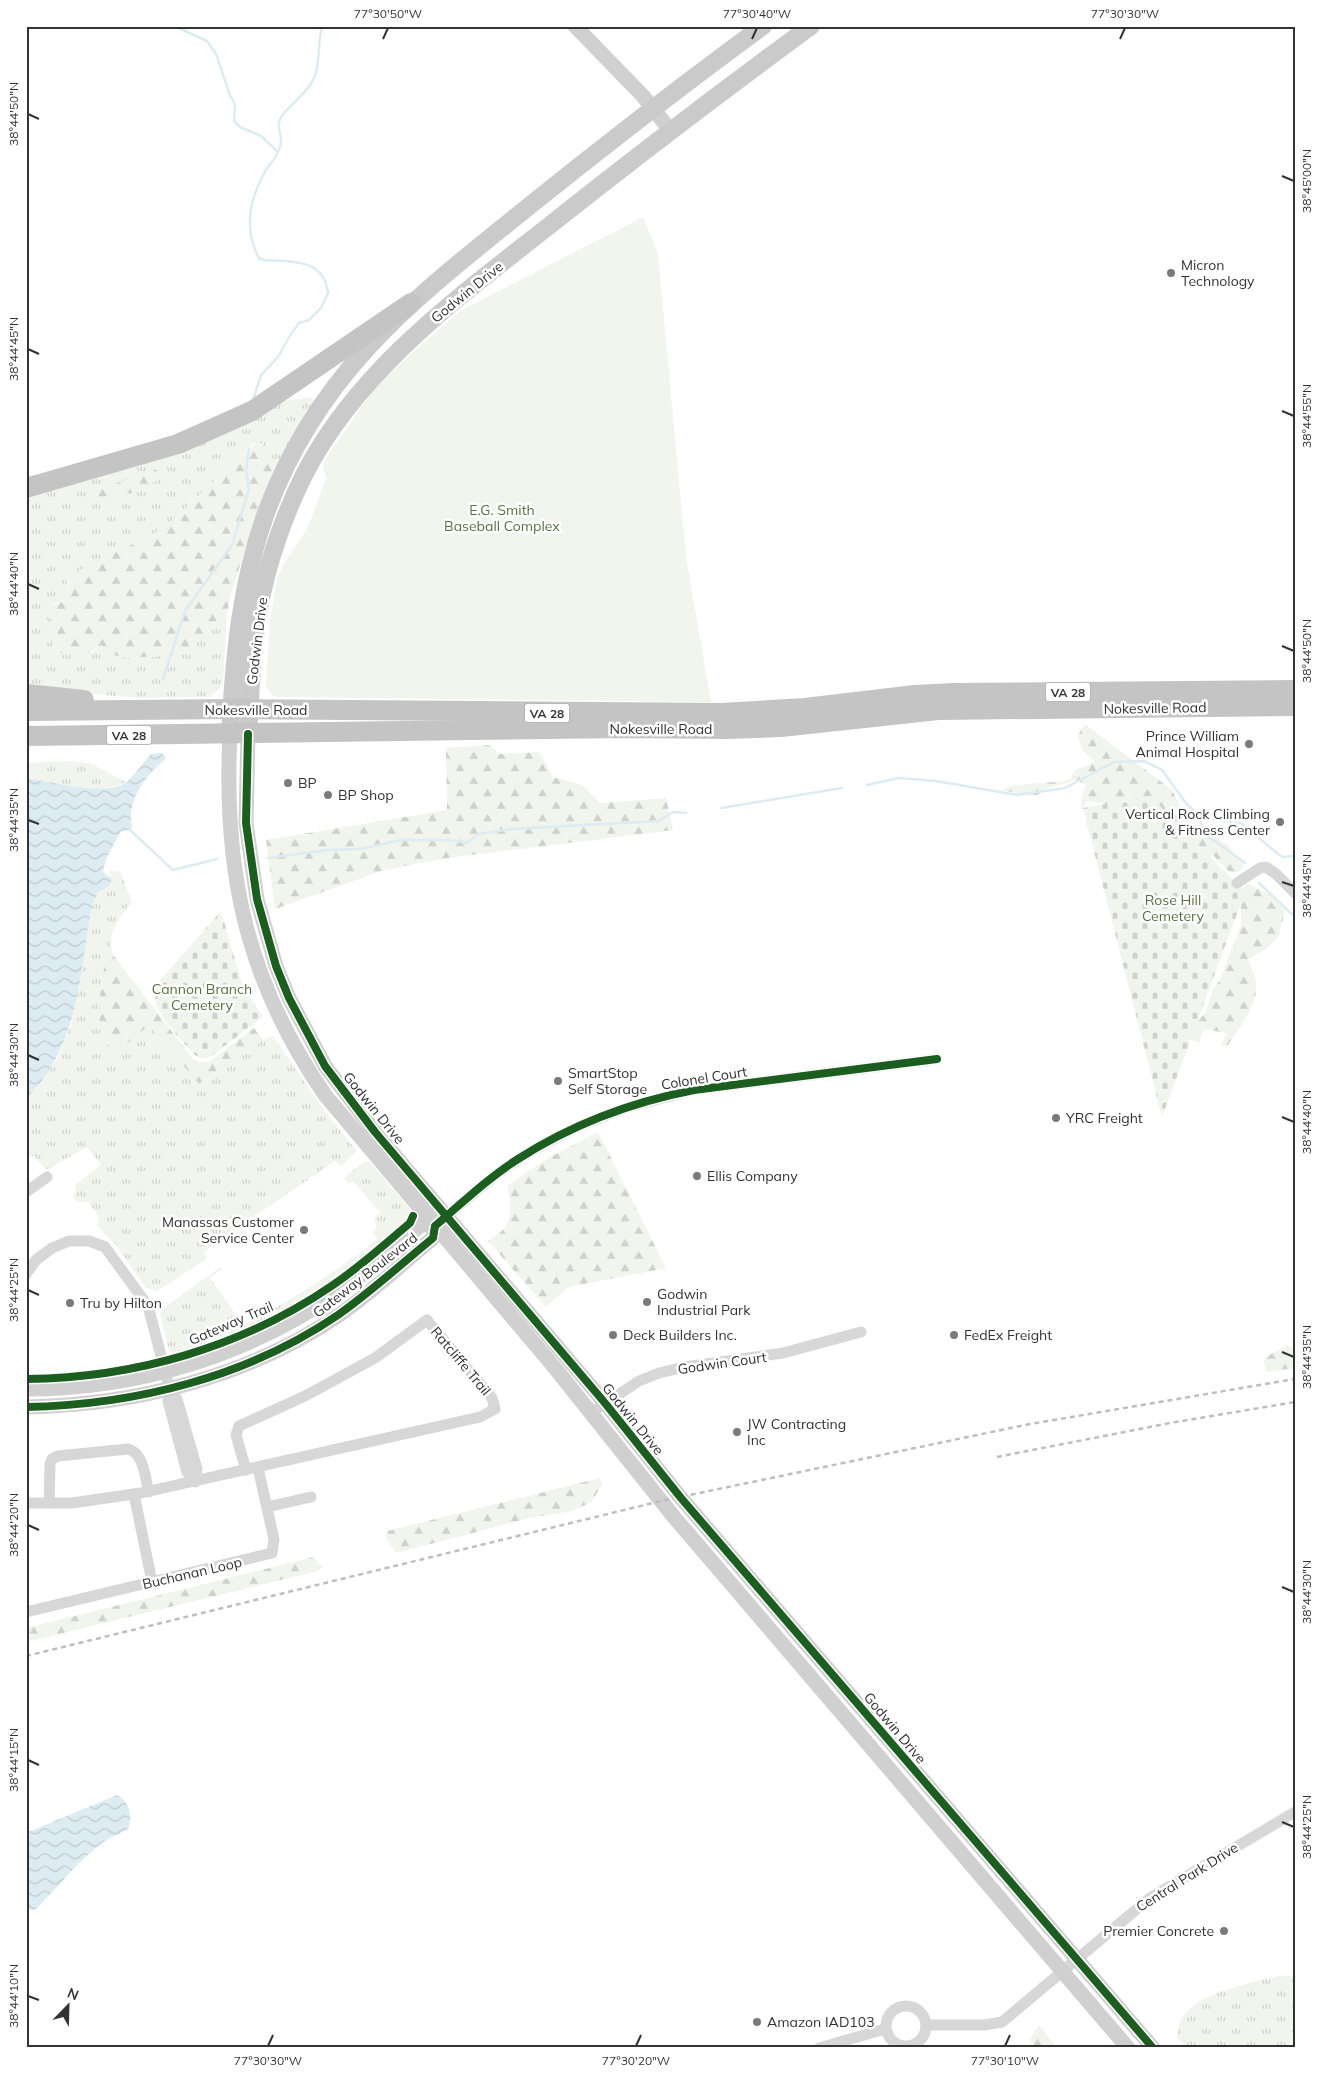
<svg xmlns="http://www.w3.org/2000/svg" width="1321" height="2074" viewBox="0 0 1321 2074" font-family="Mulish,sans-serif">
  <style>
    .grass { fill: url(#grass-tufts) }
    .forest { fill: url(#forest-firs) }
    .cemetery { fill: url(#cemetery-stones) }
    .park { fill: #f1f5ed }
    .water { fill: url(#water-waves) }
    .lines { fill: none; stroke-linecap: round; stroke-linejoin: round }
    .stream { stroke: #ddebf3; stroke-width: 2.5 }
    .street { stroke: #d7d7d7; stroke-width: 11 }
    .secondary { stroke: #d0d0d0; stroke-width: 15 }
    .primary { stroke: #cacaca; stroke-width: 18 }
    .highway { stroke: #c4c4c4; stroke-width: 20 }
    .rail { stroke: #bebebe; stroke-width: 2.5; stroke-dasharray: 5 4; stroke-linecap: butt }
    .cycleway-casing { stroke: #fff; stroke-width: 11 }
    .cycleway { stroke: #1b5e20; stroke-width: 8 }
    .ticks { fill: none; stroke: #333; stroke-width: 2 }
    .poi-dot { fill: #7a7a7a; stroke: #fff; stroke-width: 2 }
    .labels { text-anchor: middle; dominant-baseline: central; stroke-width: 5; stroke-linejoin: round; paint-order: stroke }
    .shield { fill: #fff; stroke: #707070; stroke-width: 1 }
    .shield-label { font-size: 12px; font-weight: bold; fill: #333 }
    .poi-label { font-size: 14px; fill: #333; stroke: #fff; text-anchor: start }
    .street-label { font-size: 14px; fill: #333; stroke: #fff }
    .park-label { font-size: 14px; fill: #56703f; stroke: #fff }
    .neatline { fill: none; stroke: #333; stroke-width: 2 }
    .ticks-label { font-size: 12px; text-anchor: middle; fill: #333 }
  </style>
  <defs>
    <pattern id="grass-tufts" width="24" height="20" patternUnits="userSpaceOnUse" patternTransform="scale(1.25)"><rect width="24" height="20" fill="#f1f5ed"/><path d="M3 7l-1-3M5 7V3M7 7l1-3M15 17l-1-3M17 17v-4M19 17l1-3" fill="none" stroke="#cfd2cc"/></pattern>
    <pattern id="forest-firs" width="22" height="20" patternUnits="userSpaceOnUse" patternTransform="scale(1.25)"><rect width="22" height="20" fill="#f1f5ed"/><path d="M5 1l3.5 6h-7zM16 11l3.5 6h-7z" fill="#cfd2cc"/></pattern>
    <pattern id="cemetery-stones" width="16" height="16" patternUnits="userSpaceOnUse" patternTransform="scale(1.25)"><rect width="16" height="16" fill="#f1f5ed"/><path d="M2 7V4a2 2 0 0 1 4 0v3zM10 15v-3a2 2 0 0 1 4 0v3z" fill="#cfd2cc"/></pattern>
    <pattern id="water-waves" width="16" height="10" patternUnits="userSpaceOnUse" patternTransform="scale(1.25)"><rect width="16" height="10" fill="#ddebf3"/><path d="M0 5q4-4 8 0t8 0" fill="none" stroke="#becad1"/></pattern>
  </defs>
  <rect width="100%" height="100%" fill="#fff"/>
  <g class="grass">
    <polygon points="311,397 314,401 275,468 263,444 254,443 170,523 154,534 66,579 69,590 67,600 53,604 92,653 101,645 114,655 126,658 177,655 186,652 227,614 223,682 220,688 210,697 135,698 26,687 26,493 282,401"/>
    <path d="M 70,761 L 92,764 L 126,782 C 96,797 57,780 26,779 L 26,763 Z"/>
    <path d="M 109,871 L 120,872 L 132,902 C 120,917 104,936 114,956 L 106,958 L 99,1019 L 120,1050 L 149,1025 L 199,1084 L 263,1040 L 273,1036 L 326,1113 L 357,1151 L 341,1166 L 335,1161 L 203,1252 L 207,1258 L 205,1260 L 156,1292 L 155,1290 L 146,1288 L 116,1245 L 97,1226 L 99,1216 L 88,1202 L 78,1202 L 74,1198 L 76,1184 L 101,1165 L 87,1147 L 46,1170 L 34,1156 L 26,1156 L 26,1099 L 57,1059 L 71,1025 L 92,906 L 98,892 L 112,879 Z"/>
    <path d="M 365,1161 L 370,1162 L 410,1209 L 411,1217 L 407,1223 C 347,1274 293,1312 219,1342 C 207,1346 188,1357 175,1352 L 174,1355 L 169,1350 L 160,1314 L 162,1309 L 219,1268 L 223,1268 L 210,1278 L 243,1325 C 291,1301 335,1273 377,1239 L 373,1234 L 377,1226 L 374,1218 L 380,1213 L 353,1181 L 348,1184 L 344,1178 Z"/>
    <path d="M 1278,1976 L 1295,1976 L 1295,2048 L 1185,2048 L 1177,2036 C 1178,2031 1178,2025 1180,2021 C 1194,1993 1251,1983 1278,1976 Z"/>
  </g>
  <g class="forest">
    <path d="M 258,442 L 263,444 L 275,468 L 257,512 L 230,597 L 227,614 L 186,652 L 177,655 L 126,658 L 114,655 L 101,645 C 86,657 74,657 56,652 L 53,646 L 49,607 L 67,600 L 69,590 L 67,576 L 154,534 L 170,523 L 236,460 Z"/>
    <polygon points="154,469 160,472 163,478 131,493 103,499 98,497 99,490"/>
    <path d="M 1085,724 L 1172,790 L 1184,814 L 1190,821 L 1215,836 L 1229,847 L 1244,866 C 1234,882 1221,865 1214,856 L 1211,855 L 1209,859 L 1129,800 L 1106,804 L 1087,801 L 1082,809 L 1081,799 L 1086,785 L 1077,780 L 1048,788 L 1037,795 L 1029,796 L 1002,790 C 1014,781 1053,785 1071,779 L 1073,771 L 1095,762 C 1084,751 1082,754 1078,735 Z"/>
    <polygon points="489,745 501,754 540,752 553,777 582,785 600,803 666,798 673,830 447,858 384,870 275,909 266,840 447,810 446,748"/>
    <path d="M 1248,884 L 1270,894 L 1285,910 L 1279,935 L 1267,948 L 1249,959 C 1250,967 1255,974 1256,982 C 1259,1005 1239,1027 1228,1045 L 1221,1046 L 1226,1033 L 1204,1029 L 1199,1043 L 1191,1040 L 1197,1022 L 1206,1012 L 1213,989 L 1220,980 L 1241,925 L 1241,895 L 1245,885 Z"/>
    <path d="M 114,956 L 192,1058 L 200,1062 L 209,1062 L 254,1028 L 263,1040 L 199,1084 L 149,1025 L 120,1050 C 115,1048 110,1047 106,1043 C 93,1027 102,977 106,958 Z"/>
    <path d="M 598,1132 L 666,1268 L 569,1287 L 546,1307 L 488,1241 C 513,1227 514,1212 507,1186 L 545,1160 Z"/>
    <polygon points="1287,1346 1295,1348 1295,1368 1267,1372 1263,1361 1271,1354"/>
    <polygon points="600,1478 602,1484 592,1502 572,1511 530,1518 396,1553 386,1538 387,1531"/>
    <polygon points="314,1557 321,1567 318,1571 26,1642 26,1628"/>
    <polygon points="1039,2025 1057,2048 1035,2048 1030,2040"/>
  </g>
  <g class="cemetery">
    <polygon points="1150,796 1245,892 1162,1117 1083,808"/>
    <path d="M 221,911 L 242,984 L 263,1017 L 210,1057 L 200,1058 L 195,1055 C 180,1038 146,1008 157,984 Z"/>
  </g>
  <polygon class="park" points="643,217 658,254 686,557 711,702 277,697 271,694 266,687 270,620 277,579 283,566 308,527 326,479 323,467 326,458 379,382 460,311"/>
  <g class="water">
    <path d="M 162,753 L 166,758 C 147,775 126,799 132,826 L 130,830 L 121,831 L 106,859 L 103,872 L 112,879 L 109,886 L 98,892 L 92,906 C 78,978 81,1042 26,1099 L 26,779 C 50,780 104,797 125,783 C 134,776 143,763 151,754 Z"/>
    <path d="M 117,1795 C 129,1801 134,1817 128,1829 C 118,1835 107,1838 97,1847 C 75,1865 57,1888 36,1909 L 33,1910 L 26,1909 L 26,1833 Z"/>
  </g>
  <g class="lines">
    <g class="stream">
      <polyline points="174,26 207,41 216,54 230,95 235,104 234,121 240,127 261,136 278,152"/>
      <path d="M 253,400 L 261,375 L 278,357 L 291,334 L 299,323 L 309,320 L 321,308 L 328,293 C 324,257 289,262 264,260 L 259,258 C 243,229 250,197 266,170 C 271,163 280,153 281,143 C 282,134 275,126 281,117 C 291,103 312,90 316,72 C 320,57 318,41 322,26"/>
      <polyline points="163,679 185,611 232,545 249,489 246,471 249,449"/>
      <polyline points="867,785 898,778 936,781 1017,795 1065,788 1114,762 1144,761 1162,770 1185,802 1197,814 1210,819 1241,823 1278,854 1283,857 1295,856"/>
      <polyline points="721,808 842,788"/>
      <polyline points="1198,814 1205,834 1245,863"/>
      <polyline points="130,830 173,870 217,859"/>
      <polyline points="268,858 328,850 361,849 401,840 450,840 467,843 478,834 512,829 659,821 673,812 686,813"/>
      <polyline points="1259,883 1295,917"/>
    </g>
    <g class="street">
      <polyline points="1237,883 1260,868 1266,867 1276,874 1295,893"/>
      <polyline points="26,1192 47,1177"/>
      <polyline points="447,1216 494,1176 526,1154 577,1127 628,1107 694,1090 937,1059"/>
      <polyline points="26,1274 36,1260 52,1248 69,1241 89,1241 105,1247 148,1306 171,1394"/>
      <polygon points="171,1394 177,1399 197,1469 195,1482 187,1472 168,1401"/>
      <polyline points="598,1408 639,1381 659,1373 684,1367 783,1353 861,1332"/>
      <polyline points="134,1494 152,1582"/>
      <polyline points="26,1503 72,1503 141,1493 480,1417 495,1409 492,1398 427,1320 375,1358 305,1396 239,1426 236,1435 246,1470"/>
      <path d="M 49,1503 L 50,1464 L 52,1459 L 58,1456 L 128,1449 C 144,1453 145,1478 149,1492"/>
      <polyline points="267,1507 311,1497"/>
      <polyline points="26,1612 272,1553 274,1539 258,1468"/>
      <circle cx="906" cy="2026" r="20"/>
      <polyline points="926,2025 984,2025 1002,2022 1150,1898 1295,1812"/>
      <polyline points="819,2048 885,2029"/>
    </g>
    <g class="secondary">
      <polyline points="575,26 643,96 670,130"/>
      <path d="M 230,734 C 223,871 246,980 325,1095 L 555,1368 L 674,1517 L 1128,2048"/>
      <polyline points="248,734 246,823 257,899 276,966 289,998 325,1066 375,1132 605,1403 681,1498 1153,2048"/>
      <path d="M 26,1389 C 137,1389 245,1356 336,1294 C 367,1273 394,1248 422,1224 L 435,1226"/>
      <path d="M 26,1407 C 135,1405 248,1377 339,1315 C 372,1292 402,1264 433,1238 L 435,1226 L 440,1222"/>
    </g>
    <g class="primary">
      <path d="M 230,734 C 234,659 240,585 266,513 C 319,368 418,296 533,203 C 609,142 685,83 763,26"/>
      <path d="M 248,734 C 250,704 251,674 254,644 C 260,585 278,528 304,475 C 358,370 455,300 545,229 C 633,159 721,92 811,26"/>
    </g>
    <g class="highway">
      <polyline points="26,488 178,444 252,411 411,303"/>
      <polyline points="26,694 84,700"/>
      <polyline points="26,711 232,709 721,713 805,708 915,695 954,693 1295,690"/>
      <polyline points="26,736 625,728 727,729 781,727 938,710 1295,706"/>
    </g>
    <g class="rail">
      <polyline points="997,1457 1170,1423 1295,1402"/>
      <polyline points="26,1656 661,1501 1030,1424 1295,1379"/>
    </g>
    <g class="cycleway-casing">
      <g id="cycleway">
        <polyline points="248,734 246,823 257,899 276,966 289,998 325,1066 375,1132 605,1403 681,1498 1153,2048"/>
        <path d="M 26,1379 C 135,1378 243,1347 333,1285 C 361,1266 385,1244 410,1223 L 413,1216"/>
        <path d="M 26,1407 C 135,1405 247,1377 338,1315 C 369,1293 398,1267 427,1243 L 433,1238 L 435,1226 C 462,1203 488,1178 518,1159 C 571,1125 632,1102 694,1090 L 937,1059"/>
      </g>
    </g>
    <use href="#cycleway" class="cycleway"/>
  </g>
  <path class="ticks" d="M 383,39 L 388,28M 752,39 L 757,28M 1120,39 L 1125,28M 28,114 L 39,119M 1282,176 L 1294,181M 28,349 L 39,354M 1282,411 L 1294,416M 28,584 L 39,589M 1282,646 L 1294,651M 28,820 L 39,824M 1282,882 L 1294,886M 28,1055 L 39,1060M 1282,1117 L 1294,1122M 28,1290 L 39,1295M 1282,1352 L 1294,1357M 28,1525 L 39,1530M 1282,1587 L 1294,1592M 28,1760 L 39,1765M 1282,1822 L 1294,1827M 28,1996 L 39,2000M 268,2046 L 273,2035M 636,2046 L 641,2035M 1005,2046 L 1010,2035"/>
  <g class="poi-dot">
    <circle cx="1171" cy="273" r="5"/>
    <circle cx="1249" cy="744" r="5"/>
    <circle cx="288" cy="783" r="5"/>
    <circle cx="328" cy="795" r="5"/>
    <circle cx="1280" cy="822" r="5"/>
    <circle cx="558" cy="1081" r="5"/>
    <circle cx="1056" cy="1118" r="5"/>
    <circle cx="697" cy="1176" r="5"/>
    <circle cx="304" cy="1230" r="5"/>
    <circle cx="647" cy="1302" r="5"/>
    <circle cx="70" cy="1303" r="5"/>
    <circle cx="613" cy="1335" r="5"/>
    <circle cx="954" cy="1335" r="5"/>
    <circle cx="737" cy="1432" r="5"/>
    <circle cx="1224" cy="1931" r="5"/>
    <circle cx="757" cy="2022" r="5"/>
  </g>
  <g class="labels">
    <g class="shield">
      <rect x="1045.5" y="682.5" width="45" height="19" rx="4"/>
      <rect x="524.5" y="703.5" width="45" height="19" rx="4"/>
      <rect x="106.5" y="725.5" width="45" height="19" rx="4"/>
    </g>
    <g class="shield-label">
      <text x="1068" y="692">VA 28</text>
      <text x="547" y="713">VA 28</text>
      <text x="129" y="735">VA 28</text>
    </g>
    <g class="poi-label">
      <text x="1181" y="265">Micron<tspan x="1181" dy="16">Technology</tspan></text>
      <text x="1239" y="736" text-anchor="end">Prince William<tspan x="1239" dy="16">Animal Hospital</tspan></text>
      <text x="298" y="783">BP</text>
      <text x="338" y="795">BP Shop</text>
      <text x="1270" y="814" text-anchor="end">Vertical Rock Climbing<tspan x="1270" dy="16">&amp; Fitness Center</tspan></text>
      <text x="568" y="1073">SmartStop<tspan x="568" dy="16">Self Storage</tspan></text>
      <text x="1066" y="1118">YRC Freight</text>
      <text x="707" y="1176">Ellis Company</text>
      <text x="294" y="1222" text-anchor="end">Manassas Customer<tspan x="294" dy="16">Service Center</tspan></text>
      <text x="657" y="1294">Godwin<tspan x="657" dy="16">Industrial Park</tspan></text>
      <text x="80" y="1303">Tru by Hilton</text>
      <text x="623" y="1335">Deck Builders Inc.</text>
      <text x="964" y="1335">FedEx Freight</text>
      <text x="747" y="1424">JW Contracting<tspan x="747" dy="16">Inc</tspan></text>
      <text x="1214" y="1931" text-anchor="end">Premier Concrete</text>
      <text x="767" y="2022">Amazon IAD103</text>
    </g>
    <g class="street-label">
      <text transform="translate(467 292) rotate(-39)">Godwin Drive</text>
      <text transform="translate(257 641) rotate(-83)">Godwin Drive</text>
      <text transform="translate(1155 708) rotate(-1)">Nokesville Road</text>
      <text x="256" y="710">Nokesville Road</text>
      <text x="661" y="729">Nokesville Road</text>
      <text transform="translate(704 1078) rotate(-9)">Colonel Court</text>
      <text transform="translate(374 1108) rotate(51)">Godwin Drive</text>
      <text transform="translate(365 1275) rotate(-38)">Gateway Boulevard</text>
      <text transform="translate(231 1323) rotate(-23)">Gateway Trail</text>
      <text transform="translate(461 1361) rotate(50)">Ratcliffe Trail</text>
      <text transform="translate(722 1363) rotate(-8)">Godwin Court</text>
      <text transform="translate(633 1419) rotate(51)">Godwin Drive</text>
      <text transform="translate(192 1573) rotate(-13)">Buchanan Loop</text>
      <text transform="translate(895 1728) rotate(50)">Godwin Drive</text>
      <text transform="translate(1187 1877) rotate(-32)">Central Park Drive</text>
    </g>
    <g class="park-label">
      <text x="502" y="510">E.G. Smith<tspan x="502" dy="16">Baseball Complex</tspan></text>
      <text x="1173" y="900">Rose Hill<tspan x="1173" dy="16">Cemetery</tspan></text>
      <text x="202" y="989">Cannon Branch<tspan x="202" dy="16">Cemetery</tspan></text>
    </g>
  </g>
  <rect width="1321" height="2074" fill="none" stroke="#ffffff" stroke-width="55"/>
  <g transform="translate(68 2006) rotate(23)" stroke="#ffffff" stroke-width="4" paint-order="stroke">
  <path d="M0-4L9 19L0 12L-9 19Z" fill="#333333"/>
  <text y="-8" font-size="14" font-weight="bold" text-anchor="middle" fill="#333333">N</text>
  </g>
  <rect x="28" y="28" width="1266" height="2018" class="neatline"/>
  <g class="ticks-label">
    <text x="388" y="18">77°30'50"W</text>
    <text x="757" y="18">77°30'40"W</text>
    <text x="1125" y="18">77°30'30"W</text>
    <text transform="translate(14 114) rotate(-90)" y="4">38°44'50"N</text>
    <text transform="translate(1307 181) rotate(-90)" y="4">38°45'00"N</text>
    <text transform="translate(14 349) rotate(-90)" y="4">38°44'45"N</text>
    <text transform="translate(1307 416) rotate(-90)" y="4">38°44'55"N</text>
    <text transform="translate(14 584) rotate(-90)" y="4">38°44'40"N</text>
    <text transform="translate(1307 651) rotate(-90)" y="4">38°44'50"N</text>
    <text transform="translate(14 820) rotate(-90)" y="4">38°44'35"N</text>
    <text transform="translate(1307 886) rotate(-90)" y="4">38°44'45"N</text>
    <text transform="translate(14 1055) rotate(-90)" y="4">38°44'30"N</text>
    <text transform="translate(1307 1122) rotate(-90)" y="4">38°44'40"N</text>
    <text transform="translate(14 1290) rotate(-90)" y="4">38°44'25"N</text>
    <text transform="translate(1307 1357) rotate(-90)" y="4">38°44'35"N</text>
    <text transform="translate(14 1525) rotate(-90)" y="4">38°44'20"N</text>
    <text transform="translate(1307 1592) rotate(-90)" y="4">38°44'30"N</text>
    <text transform="translate(14 1760) rotate(-90)" y="4">38°44'15"N</text>
    <text transform="translate(1307 1827) rotate(-90)" y="4">38°44'25"N</text>
    <text transform="translate(14 1996) rotate(-90)" y="4">38°44'10"N</text>
    <text x="268" y="2065">77°30'30"W</text>
    <text x="636" y="2065">77°30'20"W</text>
    <text x="1005" y="2065">77°30'10"W</text>
  </g>
</svg>
